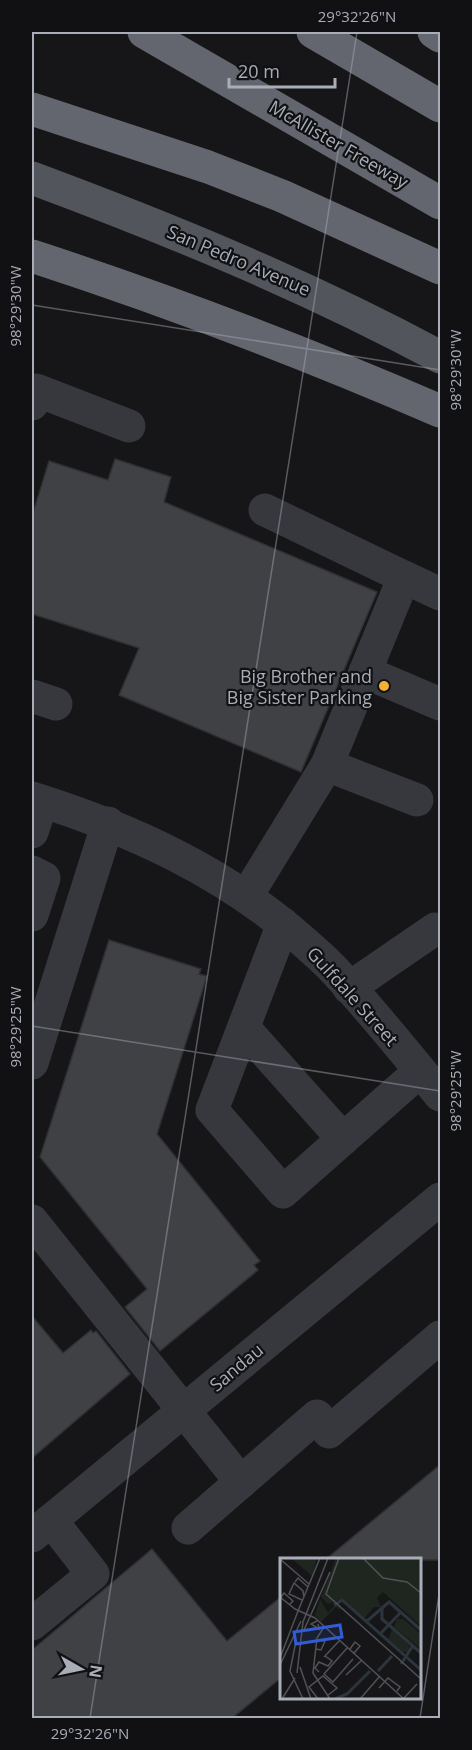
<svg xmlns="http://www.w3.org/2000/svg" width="472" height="1750" viewBox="0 0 472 1750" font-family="'Open Sans',sans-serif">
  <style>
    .building { fill: #404145; stroke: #303034; stroke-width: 1.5 }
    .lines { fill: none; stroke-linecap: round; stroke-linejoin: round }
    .minor { stroke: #37383d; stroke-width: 33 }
    .major { stroke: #53555c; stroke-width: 33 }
    .highway { stroke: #63666e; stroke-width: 33 }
    .ticks { fill: none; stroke: #a8adb8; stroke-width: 1.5; stroke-opacity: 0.45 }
    .poi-dot { fill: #f2b134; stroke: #111113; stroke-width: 2 }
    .labels { text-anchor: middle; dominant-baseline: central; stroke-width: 4.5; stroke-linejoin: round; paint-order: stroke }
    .street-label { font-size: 18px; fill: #a8adb8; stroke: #111113 }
    .poi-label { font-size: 18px; fill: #a8adb8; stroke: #111113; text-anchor: end }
    .inset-river { fill: none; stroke: #2c353c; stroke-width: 3 }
    .inset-road { fill: none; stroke: #505258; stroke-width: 1.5 }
    .view { fill: #325cd3; fill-opacity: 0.15; stroke: #325cd3; stroke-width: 3 }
    .inset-edge { fill: none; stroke: #a8adb8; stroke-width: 3 }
    .neatline { fill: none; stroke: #a8adb8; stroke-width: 2 }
    .ticks-label { font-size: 15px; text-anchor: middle; fill: #a8adb8 }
  </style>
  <rect width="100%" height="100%" fill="#161618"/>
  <g class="building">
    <polygon points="115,459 171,477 164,502 377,592 301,772 119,695 139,648 32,614 32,516 49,461 108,480"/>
    <polygon points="109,940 201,969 199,974 207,976 157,1134 260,1261 254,1265 258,1270 160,1351 125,1307 147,1289 40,1157"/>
    <polygon points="32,1316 63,1353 91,1330 93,1333 96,1331 130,1374 32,1458"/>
    <polygon points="441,1464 441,1560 325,1560"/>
    <polygon points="152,1549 227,1641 282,1596 282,1677 231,1719 32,1719 32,1650"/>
  </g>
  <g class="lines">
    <g class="minor">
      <polyline points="32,404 36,390 129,426"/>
      <polyline points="404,577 440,594"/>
      <polyline points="365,672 440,704"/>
      <polyline points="32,696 56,704"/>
      <polyline points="327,765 417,800"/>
      <path d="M 32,798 C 131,829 225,872 304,942 C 314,951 325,960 334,970 C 371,1010 406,1053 440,1095"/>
      <polyline points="32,832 42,802"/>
      <polyline points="32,872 44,878 32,915"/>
      <polyline points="246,897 327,765 404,577 265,510"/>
      <polyline points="283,924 212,1110 283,1192 420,1071"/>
      <polyline points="349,988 435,929"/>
      <polyline points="244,1028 343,1139"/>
      <polyline points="32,1063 108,823"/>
      <polyline points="32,1221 241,1482"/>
      <polyline points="188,1528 317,1416 329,1432 440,1337"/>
      <polyline points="32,1536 440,1199"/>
      <polyline points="32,1624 93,1574 51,1520"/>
    </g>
    <path class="major" d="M 32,178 C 172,230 308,286 440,357"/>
    <g class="highway">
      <polyline points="144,32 440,203"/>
      <polyline points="313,32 440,106"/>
      <polyline points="434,32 440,36"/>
      <polyline points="32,109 208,167 282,196 440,268"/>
      <path d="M 32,256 C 170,301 306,353 440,411"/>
    </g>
  </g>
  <path class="ticks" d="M 32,305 L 440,370M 32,1026 L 440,1091M 90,1718 L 357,32M 420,1718 L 440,1588"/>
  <circle class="poi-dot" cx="384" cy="686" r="6"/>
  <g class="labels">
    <g class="street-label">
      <text transform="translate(339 144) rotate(30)">McAllister Freeway</text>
      <text transform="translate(239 260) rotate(23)">San Pedro Avenue</text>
      <text transform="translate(353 996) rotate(48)">Gulfdale Street</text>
      <text transform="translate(236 1367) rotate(-40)">Sandau</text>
    </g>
    <g class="poi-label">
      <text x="372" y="676">Big Brother and<tspan x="372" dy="21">Big Sister Parking</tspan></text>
    </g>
  </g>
  <g transform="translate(280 1558)">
    <rect width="141" height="141" fill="#161618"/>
    <path d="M 11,0 L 37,0 L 32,18 ZM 56,0 L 141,0 L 141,68 L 103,34 L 97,40 L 101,49 L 94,49 L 84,61 L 62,41 L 48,46 L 41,39 ZM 40,41 L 48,55 L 56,46 L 63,53 L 56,49 L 41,64 L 35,57 ZM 117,61 L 123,61 L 141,76 L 141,91 L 114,69 ZM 112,72 L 129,87 L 129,94 L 123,94 L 108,81 Z" fill="#1e261f"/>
    <path class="inset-river" d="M 108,43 L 141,72M 54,47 L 62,42 L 141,112M 102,51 L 102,61 L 141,95M 87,63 L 109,44M 101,75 L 121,54M 121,106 L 132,89M 98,113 L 112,98M 55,141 L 67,136 L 90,113"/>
    <path class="inset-road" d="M 59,0 L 46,36 L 141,121M 83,0 L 103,20 L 127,24 L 141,35M 0,1 L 29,26M 15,24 L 18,20 L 28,29M 0,39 L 15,51 L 35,60 L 124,141M 1,39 L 4,35 L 13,43 L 9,47M 22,42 L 9,36 L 14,25 L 23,33 L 24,40M 18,53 L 40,0M 37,63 L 31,66 L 39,71 L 38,66M 44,69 L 37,80 L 33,115 L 50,141M 24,72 L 50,14M 16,83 L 10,113 L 23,141M 68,89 L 44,116 L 53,124 L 73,101M 36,91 L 41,92 L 45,83 L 38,82M 70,91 L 75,84 L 80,88 L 74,95M 44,99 L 60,82M 0,100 L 18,53M 0,107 L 21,63M 20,109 L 31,141M 39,114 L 35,110 L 39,104 L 48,108 L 52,103 L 45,98M 17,115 L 23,64 L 48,0M 66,117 L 82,102M 99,130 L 108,120 L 120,129 L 117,133M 124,140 L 137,126M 2,141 L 15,120M 38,141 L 29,129 L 43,118 L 57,130 L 47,138M 80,141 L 100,118"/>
    <path class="view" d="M 60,67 L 62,79 L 16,86 L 14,74 Z"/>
    <rect width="141" height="141" class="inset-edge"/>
  </g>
  <rect width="472" height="1750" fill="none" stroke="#111113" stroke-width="66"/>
  <g transform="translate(81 1669) rotate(99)" stroke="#111113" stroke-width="4.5" paint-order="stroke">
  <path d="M0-4.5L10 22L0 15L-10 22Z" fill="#a8adb8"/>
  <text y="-9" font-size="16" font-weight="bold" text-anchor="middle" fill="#a8adb8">N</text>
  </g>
  <path d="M229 78v9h106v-9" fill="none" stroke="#a8adb8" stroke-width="3"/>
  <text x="238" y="78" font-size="18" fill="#a8adb8" stroke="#111113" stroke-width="4.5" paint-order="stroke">20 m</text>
  <rect x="33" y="33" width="406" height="1684" class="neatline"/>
  <g class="ticks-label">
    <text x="357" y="22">29°32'26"N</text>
    <text transform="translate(16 306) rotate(-90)" y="5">98°29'30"W</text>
    <text transform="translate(456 370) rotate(-90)" y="5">98°29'30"W</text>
    <text transform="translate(16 1027) rotate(-90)" y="5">98°29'25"W</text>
    <text transform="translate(456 1091) rotate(-90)" y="5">98°29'25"W</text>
    <text x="90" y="1739">29°32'26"N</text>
  </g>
</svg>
